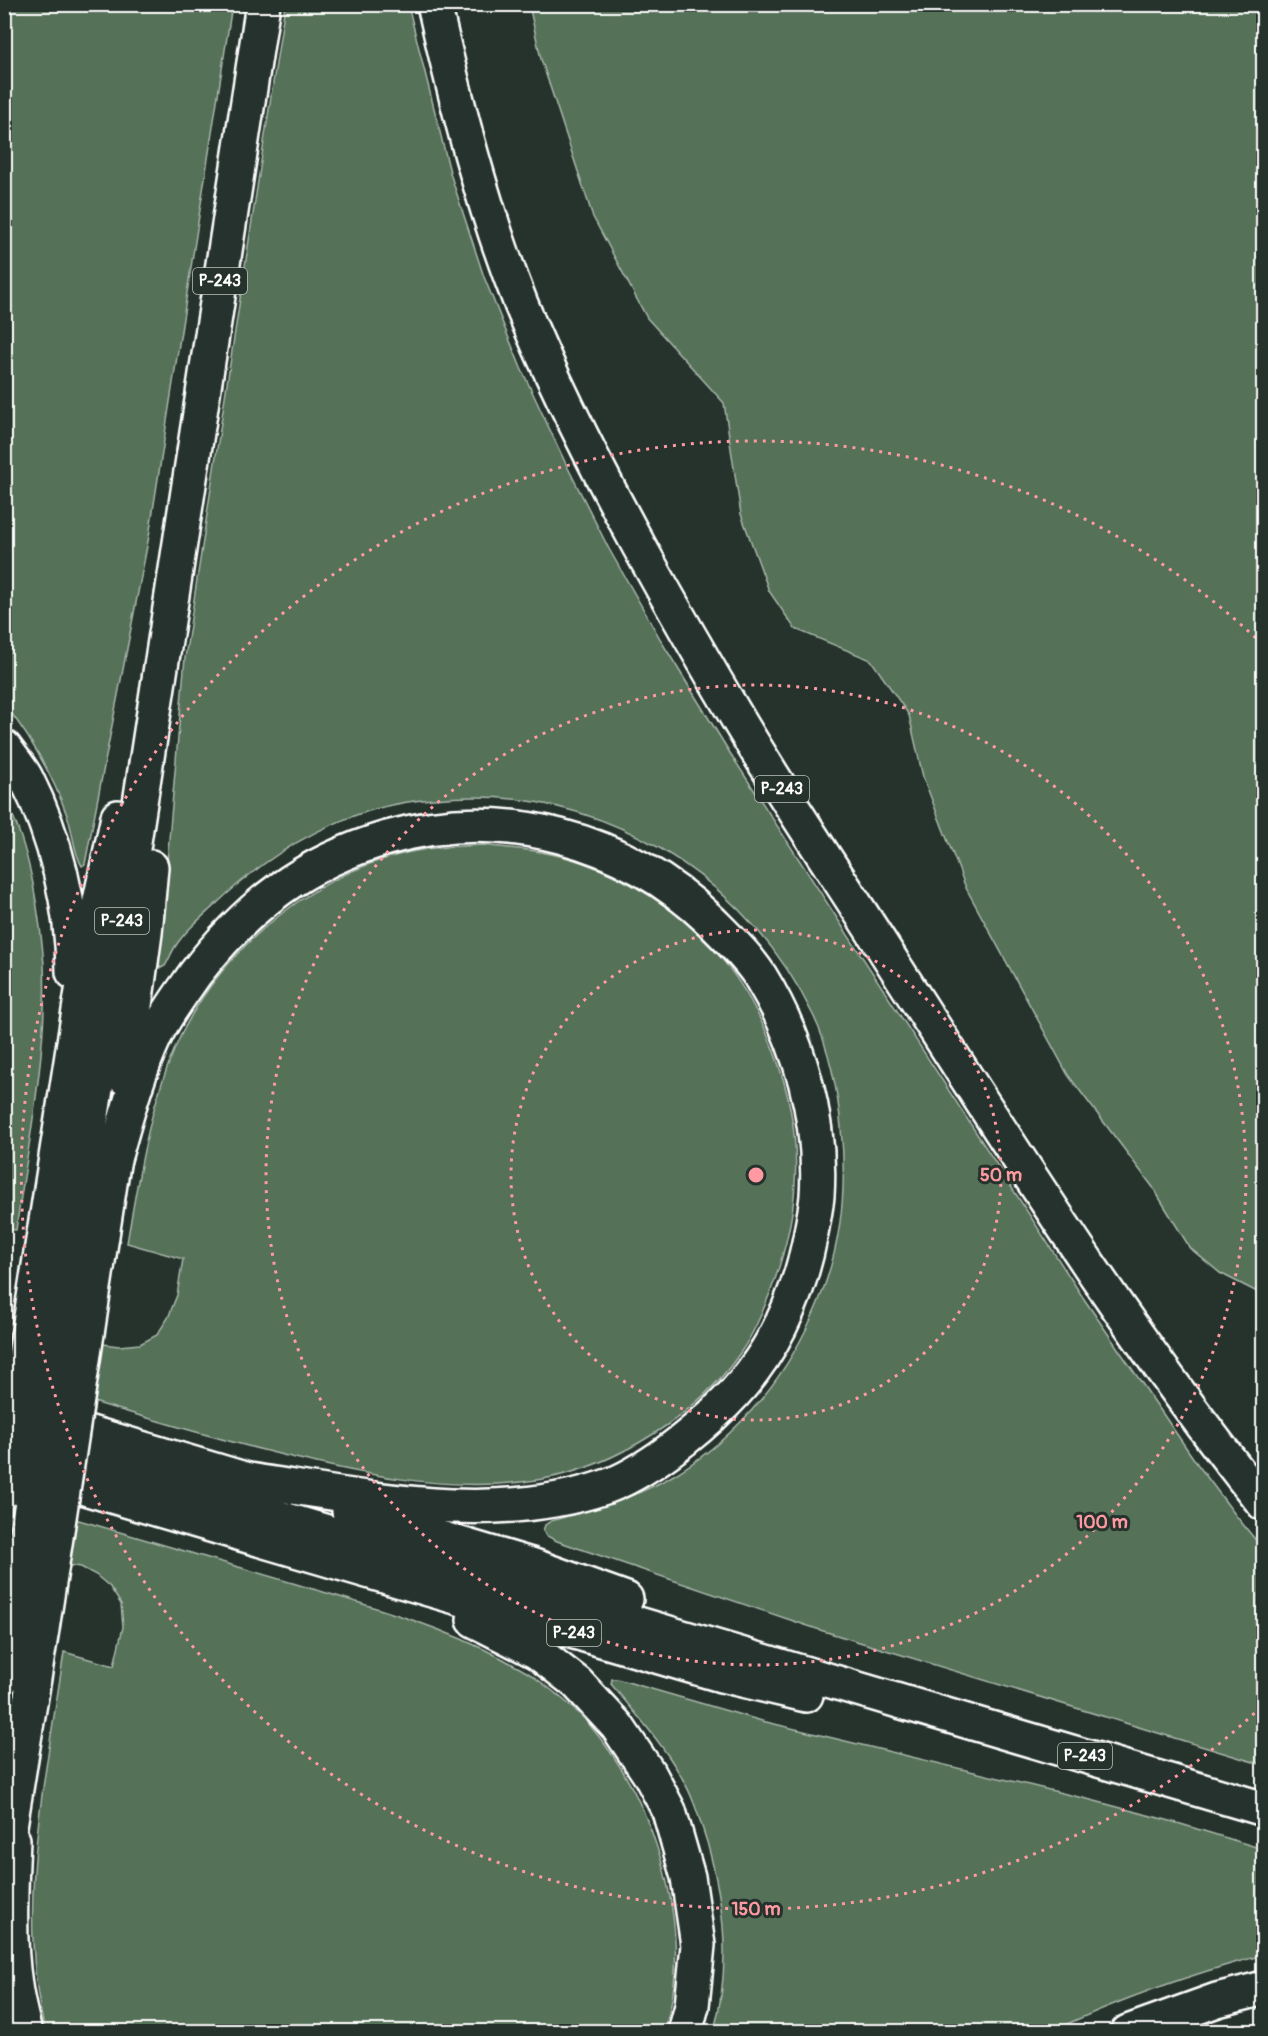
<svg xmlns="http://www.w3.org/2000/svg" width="1268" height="2036" viewBox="0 0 1268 2036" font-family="Pangolin,sans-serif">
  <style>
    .green { fill: #547158; stroke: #aab8ac; stroke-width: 1.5 }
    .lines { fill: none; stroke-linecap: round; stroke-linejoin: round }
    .secondary-casing { stroke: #fff; stroke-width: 38 }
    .trunk-casing { stroke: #fff; stroke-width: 38 }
    .secondary { stroke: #26332d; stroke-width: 33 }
    .trunk { stroke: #26332d; stroke-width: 33 }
    .trunk-bridge-casing { stroke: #fff; stroke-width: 38; stroke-linecap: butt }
    .trunk-bridge { stroke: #26332d; stroke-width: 33 }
    .ring { fill: none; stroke: #ff9aa2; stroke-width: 3; stroke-dasharray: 3 6 }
    .labels { text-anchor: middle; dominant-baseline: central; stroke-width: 6; stroke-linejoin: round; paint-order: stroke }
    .shield { fill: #26332d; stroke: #bec2c0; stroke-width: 1.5 }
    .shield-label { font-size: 16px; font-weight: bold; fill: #fff }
    .centre { fill: #ff9aa2; stroke: #26332d; stroke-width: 3 }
    .ring-label { font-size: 18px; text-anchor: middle; font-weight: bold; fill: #ff9aa2; stroke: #26332d; stroke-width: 6; stroke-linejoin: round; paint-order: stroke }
  </style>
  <rect width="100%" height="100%" fill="#26332d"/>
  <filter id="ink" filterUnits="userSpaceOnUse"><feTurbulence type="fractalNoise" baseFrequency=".0167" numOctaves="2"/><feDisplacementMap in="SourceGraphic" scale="12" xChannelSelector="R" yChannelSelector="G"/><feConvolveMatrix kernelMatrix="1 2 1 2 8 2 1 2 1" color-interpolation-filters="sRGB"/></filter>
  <g filter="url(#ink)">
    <g class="green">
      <path d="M 15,5 L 232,5 L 149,536 L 85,864 L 82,866 C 74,854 73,833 68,818 C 53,776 32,739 5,705 L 4,19 Z"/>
      <path d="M 285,5 L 408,5 L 451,176 L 484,277 L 521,368 L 565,462 L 609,549 L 666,649 L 730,753 L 1082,1296 L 1198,1465 L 1237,1517 L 1263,1549 L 1263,1765 L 820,1630 L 557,1541 L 547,1536 L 543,1531 L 545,1525 L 551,1521 C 591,1510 631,1499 667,1479 C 731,1443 781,1385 811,1319 C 840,1257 848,1196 841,1128 C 838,1092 829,1047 813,1015 C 759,904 657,824 535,802 C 501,796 467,796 433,799 C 349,805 274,848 215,905 C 201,918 185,931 175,947 C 171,953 169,960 165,966 L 161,968 L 158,964 L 185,658 Z"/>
      <polygon points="529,5 1263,5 1263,1295 1220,1273 1190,1248 1152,1186 1068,1075 966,888 923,777 909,715 871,660 795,629 769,591 741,514 724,403 647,318 593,217 541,59"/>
      <path d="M 4,797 C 18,823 27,854 33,884 C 38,911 42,938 44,965 C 48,1049 28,1146 16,1230 L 4,1229 Z"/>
      <path d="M 482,845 C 516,849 552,851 584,863 C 628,879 671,906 704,939 C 764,999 801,1099 795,1184 C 793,1221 783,1259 770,1293 C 762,1313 753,1335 740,1353 C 699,1414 616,1466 543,1479 C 450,1495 353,1473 263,1450 C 176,1428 90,1401 5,1375 L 5,1332 L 119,1346 L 140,1344 L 157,1335 L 168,1318 L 177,1295 L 183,1259 L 127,1243 C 139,1173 150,1101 180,1037 C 224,944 324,864 427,849 C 445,846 464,846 482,845 Z"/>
      <path d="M 4,1498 C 102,1527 199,1555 296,1584 C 367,1605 440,1625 505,1660 C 515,1666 525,1670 534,1677 C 555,1692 576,1708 592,1728 C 651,1798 687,1908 672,1999 C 670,2010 667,2021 664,2031 L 45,2031 C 15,1906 46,1777 64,1652 L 114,1666 L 123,1627 L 121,1604 L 110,1587 L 96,1575 L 81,1567 L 5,1555 Z"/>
      <path d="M 612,1679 L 617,1679 L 762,1721 L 1091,1800 L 1174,1822 L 1263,1849 L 1263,1955 C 1191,1974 1120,1999 1052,2031 L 714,2031 C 731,1965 725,1907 707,1842 C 700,1821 694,1798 682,1778 C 663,1744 636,1714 611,1684 Z"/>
    </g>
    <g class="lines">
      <g class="secondary-casing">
        <g id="secondary">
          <polyline points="4,1677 13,1624"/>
          <polyline points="1128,2032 1217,2000 1264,1988"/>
        </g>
      </g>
      <g class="trunk-casing">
        <g id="trunk">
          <path d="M 434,4 C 457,106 483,208 521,304 C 555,387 596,467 639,546 C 672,606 707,667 742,726 C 791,808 845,887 896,968 C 1013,1150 1128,1335 1264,1504"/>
          <path d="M 4,747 C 11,757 20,767 26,778 C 55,835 73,908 73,972"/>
          <polyline points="125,1078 145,933 151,867"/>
          <path d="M 114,1159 C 126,1118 137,1075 155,1036 C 166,1014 181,994 195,974 C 247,906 304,862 387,838 C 502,805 625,838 711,921 C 728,938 747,956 760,976 C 800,1041 822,1120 817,1196 C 816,1208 813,1221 811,1233 C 799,1297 772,1356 725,1403 C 696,1432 644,1474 605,1487 C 490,1526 364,1497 248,1480"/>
          <polyline points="40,1259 86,966 118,817"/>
          <polyline points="69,1264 263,4"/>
          <polyline points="97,1268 117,1138"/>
          <polyline points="47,1420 268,1486"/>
          <polyline points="43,1448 1264,1809"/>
          <polyline points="37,1474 721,1675 806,1695"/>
          <polyline points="349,1511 531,1565 626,1599"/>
          <polyline points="474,1620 537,1652 577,1683 617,1726 650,1775 669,1811 688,1877 698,1945 692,2006 685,2032"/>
          <path d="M 13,1840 C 11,1886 8,1940 15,1985 C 17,2001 21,2016 25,2032"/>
          <polyline points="4,1863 42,1629"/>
        </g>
      </g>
      <use href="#secondary" class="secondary"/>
      <use href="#trunk" class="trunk"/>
      <g class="trunk-bridge-casing">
        <g id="trunk-bridge">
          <polyline points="4,1491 40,1259"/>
          <polyline points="13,1624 69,1264"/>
          <polyline points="42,1629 97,1268"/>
        </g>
      </g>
      <use href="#trunk-bridge" class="trunk-bridge"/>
    </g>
  </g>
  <g class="ring">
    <circle cx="756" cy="1175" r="245"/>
    <circle cx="756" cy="1175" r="490"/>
    <path d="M1261 1707A734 734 0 1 1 1261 643"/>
  </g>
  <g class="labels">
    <g class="shield">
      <rect x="193" y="268" width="54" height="26" rx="4.5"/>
      <rect x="755" y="776" width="54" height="26" rx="4.5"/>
      <rect x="95" y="908" width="54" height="26" rx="4.5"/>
      <rect x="547" y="1620" width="54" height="26" rx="4.5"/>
      <rect x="1058" y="1743" width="54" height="26" rx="4.5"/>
    </g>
    <g class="shield-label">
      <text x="220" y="281">Р-243</text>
      <text x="782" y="789">Р-243</text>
      <text x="122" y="921">Р-243</text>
      <text x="574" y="1633">Р-243</text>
      <text x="1085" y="1756">Р-243</text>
    </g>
  </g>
  <circle cx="756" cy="1175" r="9" class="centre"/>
  <g class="ring-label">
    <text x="1001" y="1181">50 m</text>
    <text x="1102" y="1528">100 m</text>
    <text x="756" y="1915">150 m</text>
  </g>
  <rect width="1268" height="2036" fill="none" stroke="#26332d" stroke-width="24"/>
  <rect x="12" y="12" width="1244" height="2012" fill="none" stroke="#fff" stroke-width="2" filter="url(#ink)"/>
</svg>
